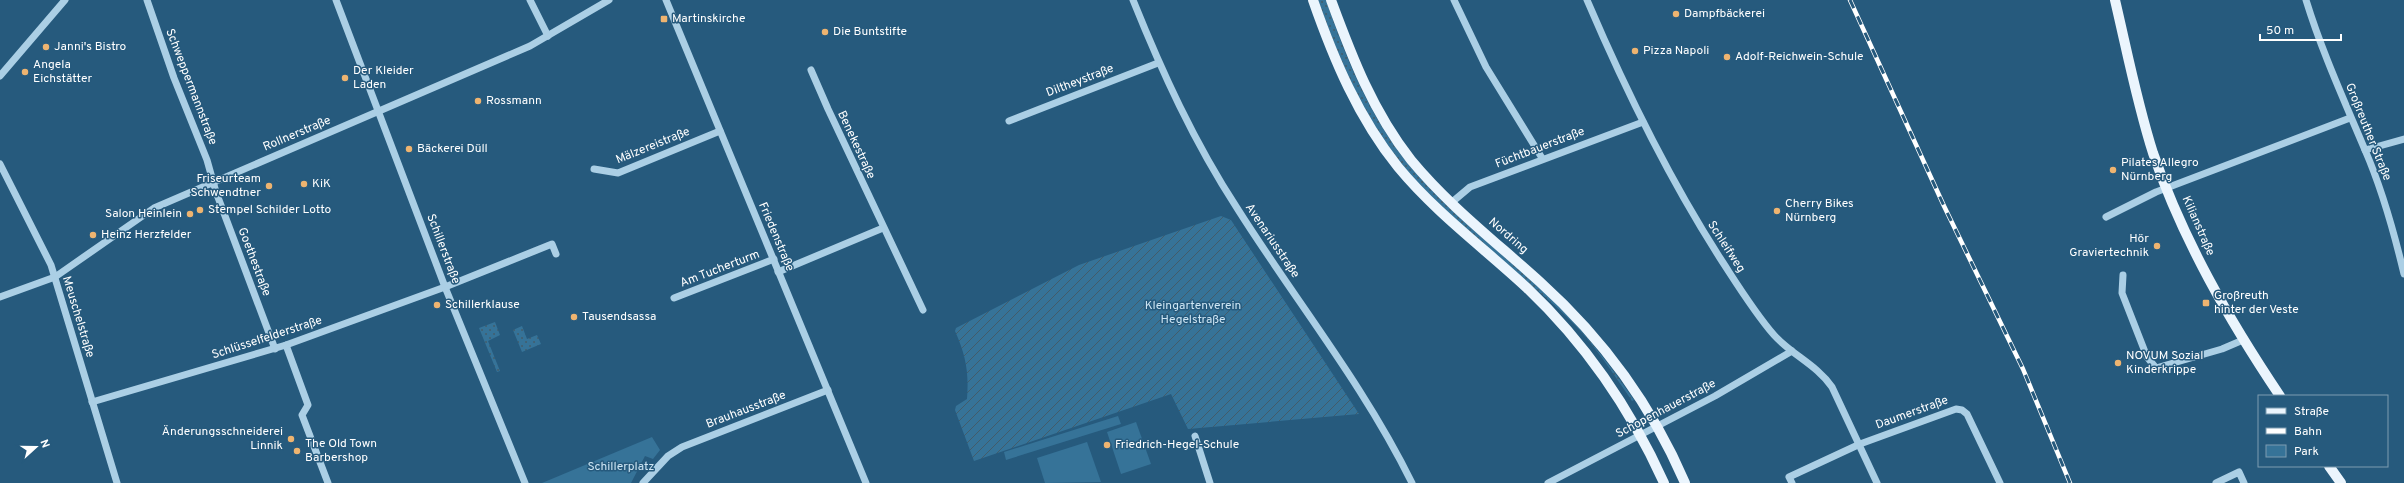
<svg xmlns="http://www.w3.org/2000/svg" width="2404" height="483" viewBox="0 0 2404 483" font-family="Overpass,sans-serif">
  <style>
    .grass { fill: url(#grass-dots) }
    .park { fill: #367398 }
    .garden { fill: url(#garden-furrows) }
    .lines { fill: none; stroke-linecap: round; stroke-linejoin: round }
    .minor { stroke: #abcfe5; stroke-width: 7 }
    .major { stroke: #ebf5fd; stroke-width: 10 }
    .rail-casing { stroke: #fff; stroke-width: 4.5 }
    .rail { stroke: #265a7d; stroke-width: 3; stroke-dasharray: 9; stroke-linecap: butt }
    .poi-dot { fill: #eeb470; stroke: #265a7d; stroke-width: 1.5 }
    .labels { text-anchor: middle; dominant-baseline: central; stroke-width: 3; stroke-linejoin: round; paint-order: stroke }
    .poi-label { font-size: 12px; fill: #fff; stroke: #265a7d; text-anchor: start }
    .street-label { font-size: 12px; fill: #fff; stroke: #265a7d }
    .park-label { font-size: 12px; fill: #cee6f4; stroke: #265a7d }
  </style>
  <defs>
    <pattern id="grass-dots" width="8" height="8" patternUnits="userSpaceOnUse"><rect width="8" height="8" fill="#367398"/><path d="M2 2h.1M6 6h.1" fill="none" stroke="#435c6a" stroke-width="1.8" stroke-linecap="round"/></pattern>
    <pattern id="garden-furrows" width="10" height="10" patternUnits="userSpaceOnUse"><rect width="10" height="10" fill="#367398"/><path d="M-1 1l2-2M0 10L10 0M9 11l2-2" fill="none" stroke="#435c6a"/></pattern>
  </defs>
  <rect width="100%" height="100%" fill="#265a7d"/>
  <g class="grass">
    <path d="M 1318,0 L 1326,0 C 1346,59 1369,115 1408,164 C 1447,212 1498,249 1543,291 C 1578,324 1607,360 1634,400 L 1632,401 C 1612,372 1593,342 1567,317 C 1511,264 1440,217 1393,154 C 1358,107 1338,54 1318,0 Z"/>
    <polygon points="495,322 500,335 488,341 500,371 497,372 479,328"/>
    <polygon points="522,326 527,339 537,335 541,344 522,352 513,330"/>
  </g>
  <g class="park">
    <polygon points="1118,416 1121,424 1006,460 1004,452"/>
    <polygon points="1136,422 1151,464 1121,474 1107,432"/>
    <polygon points="652,437 660,450 653,459 645,456 631,483 542,483"/>
    <polygon points="1087,442 1101,482 1045,483 1037,458"/>
  </g>
  <path class="garden" d="M 1221,216 L 1231,220 L 1359,414 L 1188,429 L 1171,394 L 974,461 L 955,410 L 956,406 L 967,399 C 969,372 966,356 955,331 L 956,328 L 1079,265 Z"/>
  <g class="lines">
    <g class="minor">
      <polyline points="147,0 174,78 207,160 216,192 275,349"/>
      <polyline points="336,0 445,287 525,483"/>
      <polyline points="530,0 548,36"/>
      <polyline points="666,0 866,483"/>
      <path d="M 1133,0 C 1162,72 1194,142 1237,208 C 1295,300 1364,385 1412,483"/>
      <polyline points="1454,0 1486,67 1542,158"/>
      <path d="M 1587,0 C 1625,89 1668,177 1720,258 C 1737,284 1754,312 1774,335 C 1792,355 1817,365 1832,387 L 1877,483"/>
      <path d="M 2306,0 C 2322,52 2344,100 2365,150 C 2382,189 2394,232 2404,274"/>
      <polyline points="811,70 828,109 923,310"/>
      <polyline points="0,76 65,0"/>
      <polyline points="1009,121 1158,63"/>
      <polyline points="2365,150 2404,139"/>
      <polyline points="0,164 51,265 117,483"/>
      <polyline points="594,169 618,173 720,131"/>
      <polyline points="1451,203 1470,187 1643,122"/>
      <polyline points="2106,217 2156,192 2350,118"/>
      <polyline points="778,272 883,228"/>
      <polyline points="2123,275 2122,293 2147,357 2156,368 2222,349 2243,340"/>
      <polyline points="0,297 55,277 154,208 530,46 609,0"/>
      <polyline points="674,298 774,259"/>
      <polyline points="286,345 308,405 302,415 328,483"/>
      <polyline points="92,402 286,345 445,287 552,244 556,254"/>
      <polyline points="1195,436 1210,483"/>
      <polyline points="643,483 668,456 682,447 828,390"/>
      <polyline points="1548,483 1715,396 1792,351"/>
      <polyline points="1792,483 1789,477 1860,444 1956,409 1962,410 1967,414 2000,483"/>
      <polyline points="2216,483 2239,472 2244,483"/>
    </g>
    <g class="major">
      <path d="M 1313,0 C 1334,60 1358,117 1398,167 C 1436,213 1484,248 1527,288 C 1585,343 1631,410 1664,483"/>
      <path d="M 1331,0 C 1352,57 1373,112 1411,160 C 1449,206 1496,242 1540,282 C 1602,338 1652,406 1685,483"/>
      <path d="M 2115,0 C 2127,51 2137,103 2153,153 C 2183,240 2229,320 2280,396"/>
      <polyline points="2329,466 2341,483"/>
    </g>
    <g class="rail-casing">
      <polyline id="rail" points="1850,0 1944,206 2023,369 2070,483"/>
    </g>
    <use href="#rail" class="rail"/>
  </g>
  <g class="poi-dot">
    <circle cx="1676" cy="14" r="4"/>
    <rect x="660" y="15" width="8" height="8" rx="2"/>
    <circle cx="825" cy="32" r="4"/>
    <circle cx="46" cy="47" r="4"/>
    <circle cx="1635" cy="51" r="4"/>
    <circle cx="1727" cy="57" r="4"/>
    <circle cx="25" cy="72" r="4"/>
    <circle cx="345" cy="78" r="4"/>
    <circle cx="478" cy="101" r="4"/>
    <circle cx="409" cy="149" r="4"/>
    <circle cx="2113" cy="170" r="4"/>
    <circle cx="304" cy="184" r="4"/>
    <circle cx="269" cy="186" r="4"/>
    <circle cx="200" cy="210" r="4"/>
    <circle cx="1777" cy="211" r="4"/>
    <circle cx="190" cy="214" r="4"/>
    <circle cx="93" cy="235" r="4"/>
    <circle cx="2157" cy="246" r="4"/>
    <rect x="2202" y="299" width="8" height="8" rx="2"/>
    <circle cx="437" cy="305" r="4"/>
    <circle cx="574" cy="317" r="4"/>
    <circle cx="2118" cy="363" r="4"/>
    <circle cx="291" cy="439" r="4"/>
    <circle cx="1107" cy="445" r="4"/>
    <circle cx="297" cy="451" r="4"/>
  </g>
  <g class="labels">
    <g class="poi-label">
      <text x="1684" y="14">Dampfbäckerei</text>
      <text x="672" y="19">Martinskirche</text>
      <text x="833" y="32">Die Buntstifte</text>
      <text x="54" y="47">Janni's Bistro</text>
      <text x="1643" y="51">Pizza Napoli</text>
      <text x="1735" y="57">Adolf-Reichwein-Schule</text>
      <text x="33" y="65">Angela<tspan x="33" dy="14">Eichstätter</tspan></text>
      <text x="353" y="71">Der Kleider<tspan x="353" dy="14">Laden</tspan></text>
      <text x="486" y="101">Rossmann</text>
      <text x="417" y="149">Bäckerei Düll</text>
      <text x="2121" y="163">Pilates Allegro<tspan x="2121" dy="14">Nürnberg</tspan></text>
      <text x="261" y="179" text-anchor="end">Friseurteam<tspan x="261" dy="14">Schwendtner</tspan></text>
      <text x="312" y="184">KiK</text>
      <text x="1785" y="204">Cherry Bikes<tspan x="1785" dy="14">Nürnberg</tspan></text>
      <text x="208" y="210">Stempel Schilder Lotto</text>
      <text x="182" y="214" text-anchor="end">Salon Heinlein</text>
      <text x="101" y="235">Heinz Herzfelder</text>
      <text x="2149" y="239" text-anchor="end">Hör<tspan x="2149" dy="14">Graviertechnik</tspan></text>
      <text x="2214" y="296">Großreuth<tspan x="2214" dy="14">hinter der Veste</tspan></text>
      <text x="445" y="305">Schillerklause</text>
      <text x="582" y="317">Tausendsassa</text>
      <text x="2126" y="356">NOVUM Sozial<tspan x="2126" dy="14">Kinderkrippe</tspan></text>
      <text x="283" y="432" text-anchor="end">Änderungsschneiderei<tspan x="283" dy="14">Linnik</tspan></text>
      <text x="305" y="444">The Old Town<tspan x="305" dy="14">Barbershop</tspan></text>
      <text x="1115" y="445">Friedrich-Hegel-Schule</text>
    </g>
    <g class="street-label">
      <text transform="translate(1080 81) rotate(-21)">Diltheystraße</text>
      <text transform="translate(191 87) rotate(69)">Schweppermannstraße</text>
      <text transform="translate(2368 132) rotate(68)">Großreuther Straße</text>
      <text transform="translate(297 134) rotate(-23)">Rollnerstraße</text>
      <text transform="translate(856 145) rotate(65)">Benekestraße</text>
      <text transform="translate(653 146) rotate(-22)">Mälzereistraße</text>
      <text transform="translate(1540 148) rotate(-21)">Füchtbauerstraße</text>
      <text transform="translate(2198 226) rotate(66)">Kilianstraße</text>
      <text transform="translate(1508 236) rotate(41)">Nordring</text>
      <text transform="translate(776 237) rotate(67)">Friedenstraße</text>
      <text transform="translate(1272 241) rotate(56)">Avenariusstraße</text>
      <text transform="translate(1726 247) rotate(57)">Schleifweg</text>
      <text transform="translate(443 249) rotate(69)">Schillerstraße</text>
      <text transform="translate(254 262) rotate(69)">Goethestraße</text>
      <text transform="translate(720 269) rotate(-21)">Am Tucherturm</text>
      <text transform="translate(78 317) rotate(73)">Meuschelstraße</text>
      <text transform="translate(267 338) rotate(-18)">Schlüsselfelderstraße</text>
      <text transform="translate(1666 409) rotate(-28)">Schopenhauerstraße</text>
      <text transform="translate(746 410) rotate(-21)">Brauhausstraße</text>
      <text transform="translate(1912 413) rotate(-20)">Daumerstraße</text>
    </g>
    <g class="park-label">
      <text x="1193" y="306">Kleingartenverein<tspan x="1193" dy="14">Hegelstraße</tspan></text>
      <text x="621" y="467">Schillerplatz</text>
    </g>
  </g>
  <rect x="2258" y="395" width="130" height="72" fill="#265a7d" stroke="#7d9cb1"/>
  <rect x="2266" y="408" width="20" height="6" fill="#ebf5fd" stroke="#7d9cb1"/>
  <text x="2294" y="415" font-size="12" fill="#ffffff">Straße</text>
  <rect x="2266" y="428" width="20" height="6" fill="#ffffff" stroke="#7d9cb1"/>
  <text x="2294" y="435" font-size="12" fill="#ffffff">Bahn</text>
  <rect x="2266" y="445" width="20" height="12" fill="#367398" stroke="#7d9cb1"/>
  <text x="2294" y="455" font-size="12" fill="#ffffff">Park</text>
  <g transform="translate(36 447) rotate(69)" stroke="#265a7d" stroke-width="3" paint-order="stroke">
  <path d="M0-3L7 15L0 10L-7 15Z" fill="#ffffff"/>
  <text y="-6" font-size="11" font-weight="bold" text-anchor="middle" fill="#ffffff">N</text>
  </g>
  <path d="M2260 34v6h81v-6" fill="none" stroke="#ffffff" stroke-width="2"/>
  <text x="2266" y="34" font-size="12" fill="#ffffff" stroke="#265a7d" stroke-width="3" paint-order="stroke">50 m</text>
</svg>
